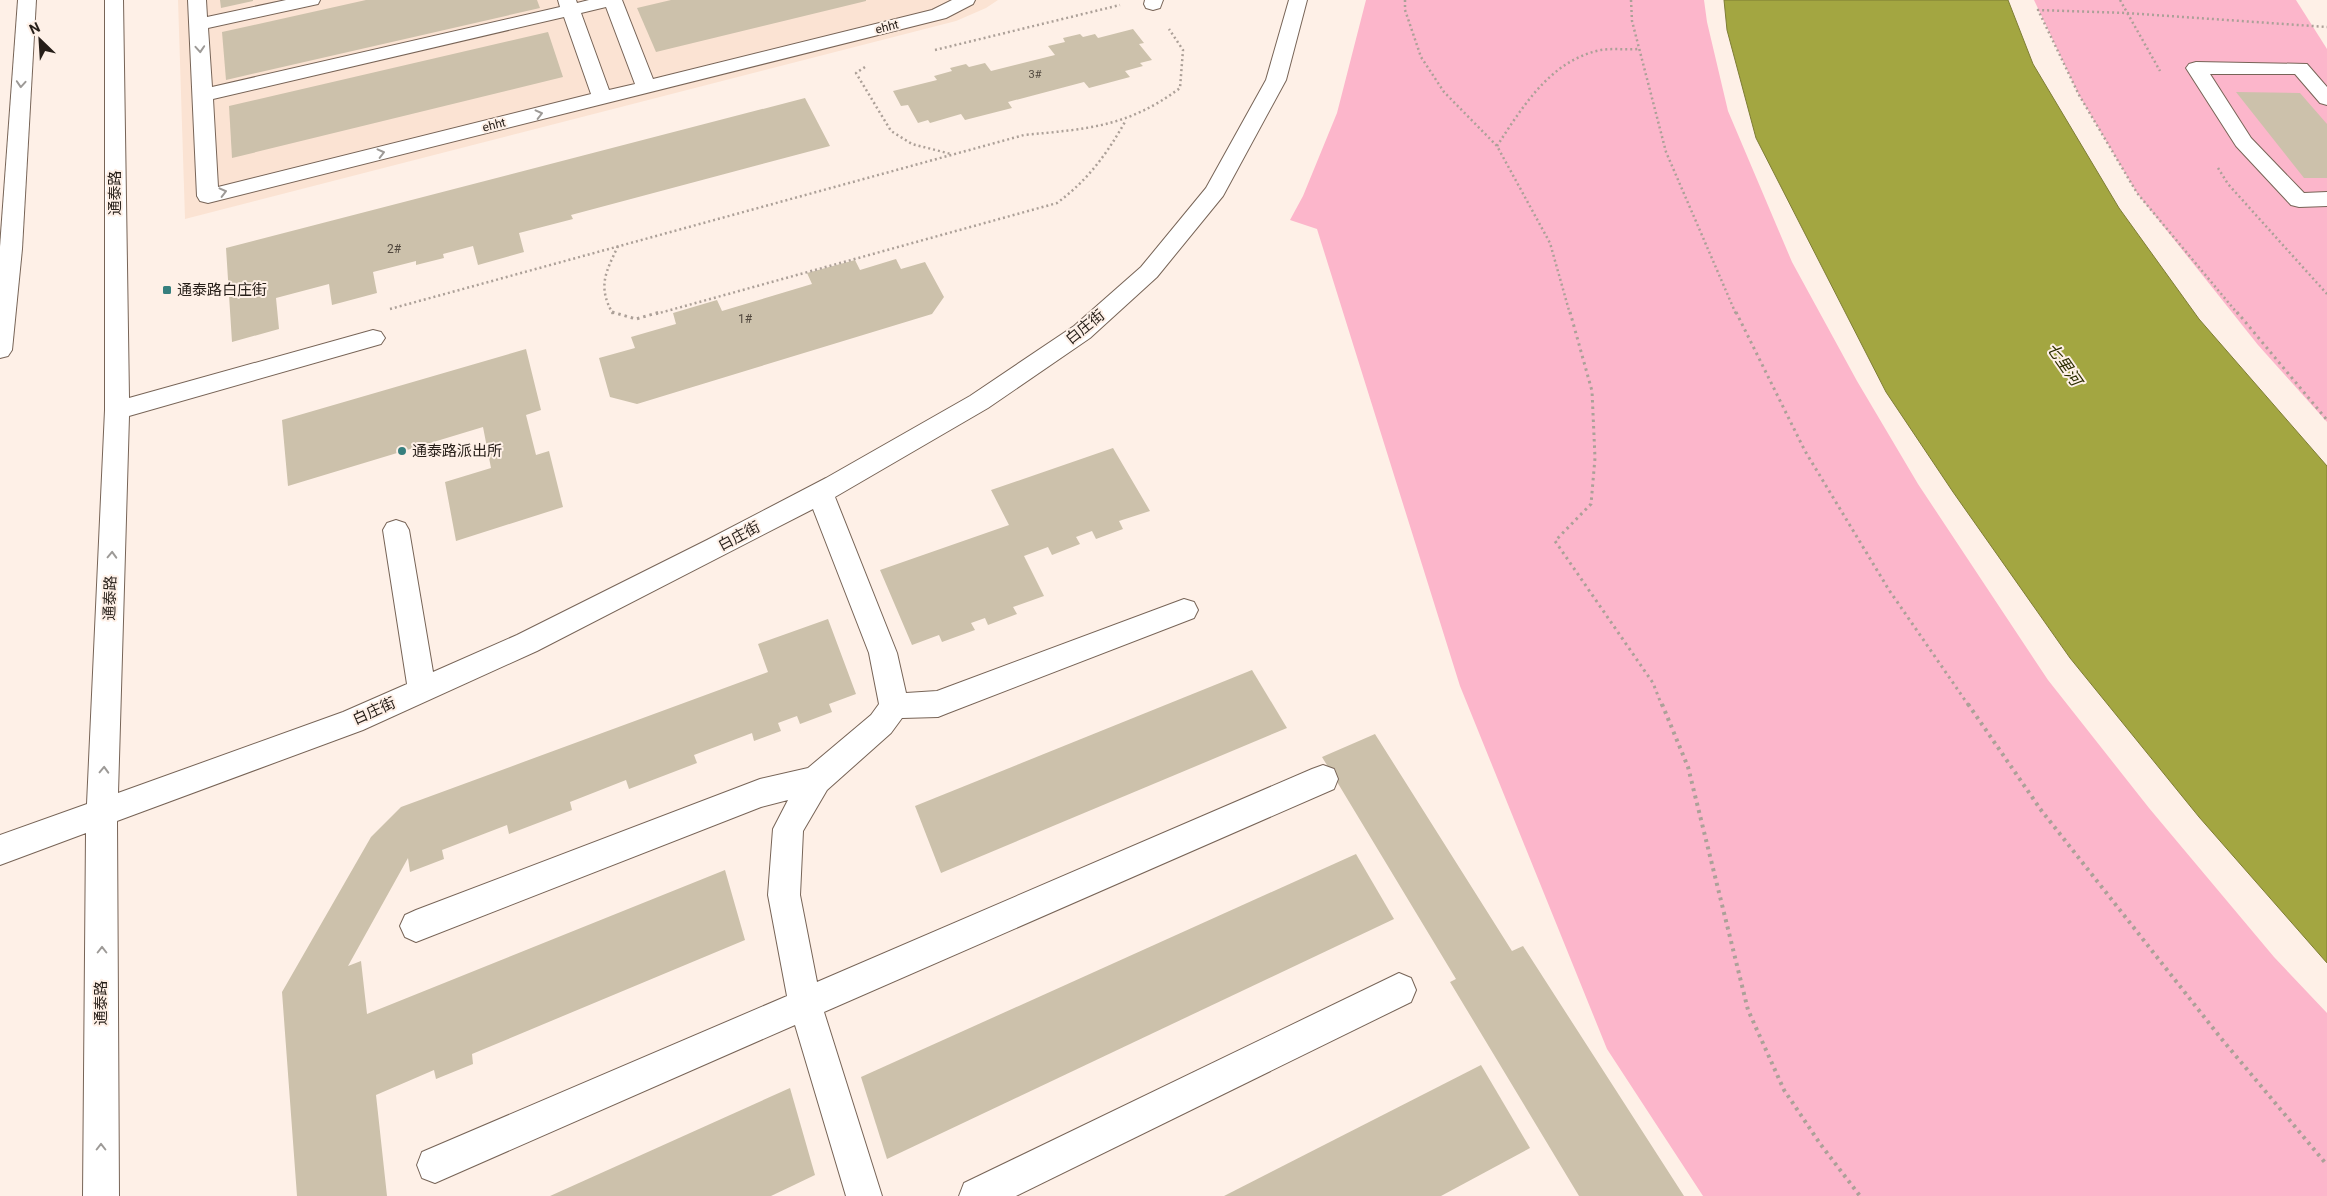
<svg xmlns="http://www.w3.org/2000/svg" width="2327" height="1196" viewBox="0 0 2327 1196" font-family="Roboto,'Noto Sans SC',sans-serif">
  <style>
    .built { fill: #fbe3d3 }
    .green { fill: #fcb6cb }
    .water { fill: #a3a641; stroke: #7e7d35 }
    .building { fill: #ccc1ab }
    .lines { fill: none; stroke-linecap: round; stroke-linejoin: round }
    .minor-casing { stroke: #776457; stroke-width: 2 }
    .path-far2 { stroke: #aca098; stroke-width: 2.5; stroke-dasharray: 2 3; stroke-linecap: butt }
    .path-far1 { stroke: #aca098; stroke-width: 3; stroke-dasharray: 2.5 4; stroke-linecap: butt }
    .path { stroke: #aca098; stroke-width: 4; stroke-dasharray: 3 4.5; stroke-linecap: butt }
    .minor { fill: #fff; fill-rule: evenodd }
    .oneway { stroke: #9d9a97 }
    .poi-dot { fill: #367f7e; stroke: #fef0e7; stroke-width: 2 }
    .labels { text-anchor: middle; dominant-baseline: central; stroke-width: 4; stroke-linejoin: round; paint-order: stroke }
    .far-number-label { font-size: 11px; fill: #50473d }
    .far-street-label { font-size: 12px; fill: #261e18; stroke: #fef0e7 }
    .number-label { font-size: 12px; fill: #50473d }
    .street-label { font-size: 15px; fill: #261e18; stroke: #fef0e7 }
    .poi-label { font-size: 15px; fill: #261e18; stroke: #fef0e7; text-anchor: start }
    .water-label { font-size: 16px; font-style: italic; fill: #2d2e02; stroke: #fef0e7 }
  </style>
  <rect width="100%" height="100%" fill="#fef0e7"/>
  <polygon class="built" points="178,0 998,0 986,8 956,21 185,219"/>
  <g class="green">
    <polygon points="1366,0 1704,0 1707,22 1728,111 1792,262 1857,381 1918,484 2048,680 2149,808 2274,957 2327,1013 2327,1196 1703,1196 1607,1049 1460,686 1317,229 1290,220 1303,196 1337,113"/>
    <polygon points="2034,0 2296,0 2327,49 2327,422 2258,345 2137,193 2079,95"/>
  </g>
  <polygon class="water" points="1724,0 2008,0 2033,64 2119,208 2199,319 2327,466 2327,963 2199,817 2070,658 1953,492 1886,392 1756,138 1727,30"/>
  <g class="building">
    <polygon points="220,0 253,0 253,1 221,8"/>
    <polygon points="366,0 537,0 540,8 226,80 222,32"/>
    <polygon points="671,0 866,0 866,1 656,52 637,8"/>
    <polygon points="1133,29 1144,43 1139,44 1152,60 1140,63 1143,66 1125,71 1130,77 1089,88 1084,82 1008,102 1012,108 965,120 961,114 930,123 928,120 918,123 908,105 901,106 893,91 937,80 934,76 952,71 950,68 966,64 969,67 985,63 991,71 1055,55 1048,46 1065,42 1063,38 1080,34 1083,37 1095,34 1098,38"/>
    <polygon points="548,32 563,77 232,158 229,106"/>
    <polygon points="2236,92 2300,93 2327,124 2327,178 2304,178"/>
    <polygon points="805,98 830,146 571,215 573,219 519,233 524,252 478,265 473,246 443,254 444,258 416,265 416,261 373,272 377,293 332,305 329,284 276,298 279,329 232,342 226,248"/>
    <polygon points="896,259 901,269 925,262 944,297 932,314 637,404 610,397 599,358 635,348 631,337 676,324 673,313 717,300 722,311 812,284 807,273 855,260 860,270"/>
    <polygon points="526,349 541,410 526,415 536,455 549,451 563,507 456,541 445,482 491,468 483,427 288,486 282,420"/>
    <polygon points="1113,448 1150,511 1119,521 1123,529 1096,539 1092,531 1076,537 1080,544 1052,555 1048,547 1024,556 1044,596 1013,607 1017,614 988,625 985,618 971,623 975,630 942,642 939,635 912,645 880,570 1009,525 991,490"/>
    <polygon points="828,619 856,694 829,704 832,712 800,724 797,716 778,723 781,731 754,741 752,733 694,755 697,763 629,789 626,780 570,802 572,810 509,834 507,825 442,850 444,859 410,872 408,858 348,966 361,961 367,1014 725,870 745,940 472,1054 473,1064 436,1079 434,1070 376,1095 387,1196 297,1196 282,992 371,837 401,807 768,672 758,644"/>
    <polygon points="1252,670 1287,728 941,873 915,806"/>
    <polygon points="1375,734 1512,951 1523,946 1684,1196 1579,1196 1450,982 1456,979 1322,757"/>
    <polygon points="1356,854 1394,919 887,1159 861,1077"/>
    <polygon points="1481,1065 1530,1148 1441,1196 1224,1196"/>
    <polygon points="790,1088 815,1175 771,1196 550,1196"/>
  </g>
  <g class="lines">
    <g class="minor-casing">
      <g id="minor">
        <polygon points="18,0 36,0 22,249 12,350 8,356 0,358 0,247"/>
        <polygon points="105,0 123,0 129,398 373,330 381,332 385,338 381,344 129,416 118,793 343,712 407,684 383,530 387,523 396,520 405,523 409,530 433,672 517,635 707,540 826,478 970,396 1074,326 1141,267 1206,188 1266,80 1289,0 1307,0 1286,80 1223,196 1157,277 1090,338 988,408 835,497 897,653 906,693 937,691 1184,599 1194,602 1198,610 1194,618 948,713 938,717 902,718 891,733 827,790 803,831 800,895 817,982 1312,769 1323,765 1334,769 1338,779 1334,789 824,1012 882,1196 846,1196 795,1025 435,1183 422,1178 417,1165 422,1152 787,996 768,895 773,829 788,800 761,807 416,942 405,937 400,926 405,915 416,910 760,779 808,768 871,715 879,704 869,653 813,509 537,651 363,730 117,821 119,1196 83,1196 86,833 0,865 0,835 87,804 105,410"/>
        <path d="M 188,0 L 206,0 L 207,17 L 286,0 L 320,0 L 318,4 L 208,28 L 212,87 L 560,7 L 558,0 L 576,0 L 577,3 L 589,0 L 622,0 L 653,79 L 932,10 L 952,0 L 975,0 L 973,4 L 946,18 L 208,203 L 200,201 L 197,196 ZM 606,7 L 635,84 L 609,90 L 581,13 ZM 564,17 L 591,94 L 218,187 L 213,99 Z"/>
        <polygon points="1145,0 1163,0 1160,8 1153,10 1146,8 1144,4"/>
        <polygon points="2196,62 2307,64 2327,87 2327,105 2320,103 2295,74 2210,74 2251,138 2304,193 2327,192 2327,206 2299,207 2291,205 2236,146 2186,68 2189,64"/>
        <polygon points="1399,973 1411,978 1416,990 1411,1002 1016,1196 959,1196 964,1183"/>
      </g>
    </g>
    <g class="path-far2">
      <polyline points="1405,0 1405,10 1421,57 1444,92 1497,146 1550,243 1570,314"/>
      <polyline points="1631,0 1632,21 1666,152 1736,314"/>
      <polyline points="2120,0 2160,71"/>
      <polyline points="935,50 1120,5"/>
      <polyline points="865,67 856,73 891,131 912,144 951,154"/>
      <path d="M 1497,146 C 1523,106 1551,60 1601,50 C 1613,48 1626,50 1639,49"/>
      <polyline points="2218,168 2228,184 2327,294"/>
      <path d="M 390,309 L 1024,135 C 1087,129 1128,127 1180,88 L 1183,50 L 1169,29"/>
      <path d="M 613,314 C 597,286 606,272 618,246"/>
      <path d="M 656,314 L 1057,203 C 1088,180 1107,154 1126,120"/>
      <polyline points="2238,314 2137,193 2079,95 2038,10 2126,13 2327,27"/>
    </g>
    <g class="path-far1">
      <polyline points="612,312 636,319 660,312"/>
      <polyline points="1570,312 1592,391 1595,458 1591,504 1555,541 1653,683 1662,706"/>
      <polyline points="1736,312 1805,451 1889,590 1969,706"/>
      <polyline points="2237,312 2327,420"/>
    </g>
    <g class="path">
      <polyline points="1662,704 1688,767 1748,1010 1784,1090 1821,1145 1860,1196"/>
      <polyline points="1968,704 2041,810 2220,1037 2327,1165"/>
    </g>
    <use href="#minor" class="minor"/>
  </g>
  <defs><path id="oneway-chevron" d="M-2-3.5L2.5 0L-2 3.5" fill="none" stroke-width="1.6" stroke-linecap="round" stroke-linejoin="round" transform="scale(1.25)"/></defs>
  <g class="oneway">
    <use href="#oneway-chevron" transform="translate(200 49) rotate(86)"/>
    <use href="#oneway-chevron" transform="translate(21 84) rotate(94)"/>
    <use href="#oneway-chevron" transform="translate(539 114) rotate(-14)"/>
    <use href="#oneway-chevron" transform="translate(381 153) rotate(-14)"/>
    <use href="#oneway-chevron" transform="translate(223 192) rotate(-14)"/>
    <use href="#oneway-chevron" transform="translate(112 555) rotate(-88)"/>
    <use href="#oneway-chevron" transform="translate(104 770) rotate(-88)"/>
    <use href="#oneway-chevron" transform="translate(102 950) rotate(-90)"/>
    <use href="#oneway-chevron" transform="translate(101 1147) rotate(-90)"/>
  </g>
  <g class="poi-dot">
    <rect x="162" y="285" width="10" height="10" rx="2.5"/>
    <circle cx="402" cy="451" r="5"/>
  </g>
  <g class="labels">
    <g class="far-number-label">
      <text x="1035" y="74">3#</text>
    </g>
    <g class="far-street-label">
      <text transform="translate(887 27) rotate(-14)">ehht</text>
      <text transform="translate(494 125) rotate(-14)">ehht</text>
    </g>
    <g class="number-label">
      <text x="394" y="249">2#</text>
      <text x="745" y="319">1#</text>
    </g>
    <g class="street-label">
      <text transform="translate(115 193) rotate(-90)">通泰路</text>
      <text transform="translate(1085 327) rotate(-39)">白庄街</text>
      <text transform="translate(739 536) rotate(-28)">白庄街</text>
      <text transform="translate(110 598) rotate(-88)">通泰路</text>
      <text transform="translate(374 711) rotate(-24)">白庄街</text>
      <text transform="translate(101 1003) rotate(-90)">通泰路</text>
    </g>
    <g class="poi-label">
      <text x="177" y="290">通泰路白庄街</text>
      <text x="412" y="451">通泰路派出所</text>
    </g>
    <g class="water-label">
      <text transform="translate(2064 364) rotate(55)">七里河</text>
    </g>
  </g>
  <g transform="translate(40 40) rotate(335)" stroke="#fef0e7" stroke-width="4" paint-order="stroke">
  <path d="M0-4L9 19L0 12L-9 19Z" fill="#261e18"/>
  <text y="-8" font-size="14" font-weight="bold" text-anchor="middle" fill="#261e18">N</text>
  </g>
</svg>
